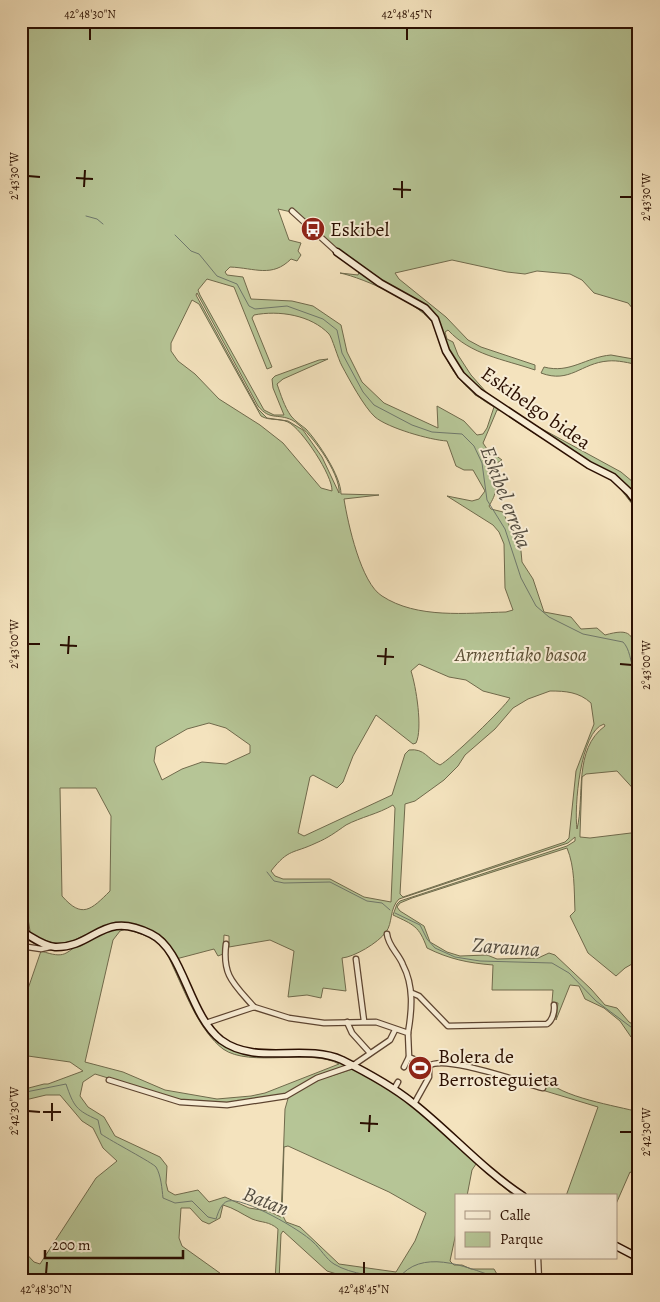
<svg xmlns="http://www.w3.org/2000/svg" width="660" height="1302" viewBox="0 0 660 1302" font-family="Alegreya,serif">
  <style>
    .green { fill: #b6c596; stroke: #706a4c; fill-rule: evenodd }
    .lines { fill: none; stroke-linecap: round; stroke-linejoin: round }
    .stream { stroke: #6f786c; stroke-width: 1 }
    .street-casing { stroke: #5d4430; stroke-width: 7 }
    .secondary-casing { stroke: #2b0f01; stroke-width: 9 }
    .street { stroke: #f8edd5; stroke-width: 4.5 }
    .secondary { stroke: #f8edd5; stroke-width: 6 }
    .ticks { fill: none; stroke: #2b0f01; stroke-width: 2 }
    .labels { text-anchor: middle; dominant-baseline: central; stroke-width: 4; stroke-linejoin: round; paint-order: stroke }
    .poi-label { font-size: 20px; fill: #2b0f01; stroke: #f8edd5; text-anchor: start }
    .street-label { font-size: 20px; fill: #2b0f01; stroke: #f8edd5 }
    .park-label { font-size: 20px; font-style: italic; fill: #5c4f35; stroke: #f8edd5 }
    .water-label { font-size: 21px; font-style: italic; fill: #534c40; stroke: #f8edd5 }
    .neatline { fill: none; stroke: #2b0f01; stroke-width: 2 }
    .ticks-label { font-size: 12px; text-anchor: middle; fill: #2b0f01 }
  </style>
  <rect width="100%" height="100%" fill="#f4e3be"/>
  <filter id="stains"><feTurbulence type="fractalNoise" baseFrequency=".004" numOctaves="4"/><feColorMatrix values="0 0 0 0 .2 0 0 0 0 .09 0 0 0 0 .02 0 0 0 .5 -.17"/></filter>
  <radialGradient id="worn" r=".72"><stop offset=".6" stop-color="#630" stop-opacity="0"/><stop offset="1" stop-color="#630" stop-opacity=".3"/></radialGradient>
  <g class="green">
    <path d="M 21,21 L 639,21 L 639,316 L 628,303 L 594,293 L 582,280 L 570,274 L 537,271 L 525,274 L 507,272 L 452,260 L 395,273 L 399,279 L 446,317 L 468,340 L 481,347 L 535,365 L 535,370 C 503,359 471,355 448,330 L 445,332 L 447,339 L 453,342 L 458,355 L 471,375 L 487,393 L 533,424 L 621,472 L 639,487 L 639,496 L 635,496 L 639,507 L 619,481 L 509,410 L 478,393 L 451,358 L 439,323 L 426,307 L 369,274 L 323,239 L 296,213 L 278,209 L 289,240 L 301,243 L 298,251 L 301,255 L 297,261 L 291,259 C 272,278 255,268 230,267 L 225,272 L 227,275 L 243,277 L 251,299 L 292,301 L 313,306 L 341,325 L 347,352 L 362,382 L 384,403 L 438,428 L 437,406 L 464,421 L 477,435 L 483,434 L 487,428 L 494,407 C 473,395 454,378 445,355 C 441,346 440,335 435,326 C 422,304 364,278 340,273 L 358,275 L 360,270 L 382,285 L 417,304 L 430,315 L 437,327 L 450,363 L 475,395 L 508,412 L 566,452 L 614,481 L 639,511 C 635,510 621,487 612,481 C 576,457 536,437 500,410 L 497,410 L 483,443 L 487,449 L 502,460 L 490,467 L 488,475 C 500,485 496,494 489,506 L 491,509 L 503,512 L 521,551 L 522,562 L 533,579 L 544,612 L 571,617 L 581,629 L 597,628 L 605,635 C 630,628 635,633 634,659 L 639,664 L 639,795 L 617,771 L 586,774 L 582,777 L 580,834 L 580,837 L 590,838 L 639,832 L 639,960 L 625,968 L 616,976 L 588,953 L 570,916 L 575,911 C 574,890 575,867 567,848 L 412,898 L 400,903 L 397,907 L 400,911 L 424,926 L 430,942 L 447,952 L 460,956 L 487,955 L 497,959 L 538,958 L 549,953 L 555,955 L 591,989 L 605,1005 L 617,1008 L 629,1022 L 639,1028 L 639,1038 L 631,1037 L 620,1021 L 604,1008 L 585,999 L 579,986 L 570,985 L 556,1020 L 558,1003 L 552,1002 L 553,990 L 492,990 L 493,965 C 468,963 449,959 427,948 C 419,926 414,925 393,915 L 397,904 L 400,901 L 567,846 L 575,841 L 575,837 L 568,843 L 399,899 C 389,909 393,923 386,932 C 378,943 354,957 342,958 L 346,991 L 323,988 L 321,998 L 307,995 L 288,997 L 294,951 L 270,940 L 229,947 L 229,936 L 224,935 L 223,954 L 218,956 L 214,949 L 176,959 L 164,938 L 136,925 L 112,923 L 72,941 L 60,944 L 41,940 L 21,929 L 21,925 L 30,931 L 26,906 L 21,901 ZM 207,279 L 234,287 L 267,369 L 272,367 L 252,318 L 254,315 C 279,310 311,315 329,334 C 332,337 338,359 342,366 C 349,379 364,407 375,417 C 388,428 430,440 447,441 L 456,466 L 464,470 L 473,470 L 485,491 L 479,499 L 472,501 L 447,496 L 493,525 L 499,532 L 504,544 L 505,588 L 513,610 L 506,612 C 466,613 417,619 382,596 C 361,583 348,524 344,499 L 379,495 L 341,494 C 341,476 318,442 306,429 C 301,425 295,421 291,416 C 284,406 281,395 277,384 L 283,379 L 328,359 L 319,360 L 275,376 L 272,379 L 273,388 L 284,415 L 274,415 L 264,410 L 200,295 L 198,290 ZM 197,293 L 258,406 C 270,421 277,413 292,420 C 309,429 341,474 339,493 L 322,457 L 303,430 L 288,421 L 267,418 L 258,409 L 196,295 ZM 192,300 L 199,304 L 261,416 C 269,421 279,418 288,422 C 302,429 333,476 332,491 L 321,488 L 283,443 L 260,425 L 219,399 L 195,374 L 178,361 L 171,351 L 171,343 ZM 419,664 L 449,677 L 466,680 L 483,691 L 510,698 C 504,708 450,760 440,765 C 427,759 425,748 409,750 L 405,754 L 392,795 L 304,836 L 298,833 L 310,777 L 313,775 L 337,788 L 343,782 L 353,756 L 376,715 L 413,744 L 416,743 C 423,729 416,686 411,671 ZM 550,691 C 566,691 579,692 591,703 L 594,724 L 576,771 L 569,838 L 565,842 L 403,897 L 400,894 L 405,804 L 415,801 L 444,780 L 458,766 L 465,755 L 495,729 L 513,708 L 528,699 ZM 209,723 L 226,728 L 250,745 L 250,753 L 226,764 L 202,762 L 182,769 L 162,780 L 154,761 L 156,747 L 187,729 ZM 604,724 L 605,726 C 573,749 585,797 577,829 C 574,808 580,731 604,724 ZM 60,788 L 96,788 L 111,816 L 110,891 C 91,910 82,919 62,896 ZM 393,805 L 395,808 L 391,902 L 364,897 L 330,879 L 283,879 L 275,876 L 271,871 C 289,848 293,854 316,843 C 328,838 336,832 346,825 C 361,817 378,814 393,805 Z"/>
    <path d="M 611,355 L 639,360 L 639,365 C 629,363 618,360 608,361 C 581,363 570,384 541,373 L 544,367 C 570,374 586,357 611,355 Z"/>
    <path d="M 112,928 C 176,931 164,960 192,1003 C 202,1019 217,1033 229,1048 C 265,1051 315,1049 347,1066 L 315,1078 L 281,1096 L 228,1103 L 180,1100 L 95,1074 L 83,1082 L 80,1096 L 88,1107 L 104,1117 L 115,1136 L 160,1157 L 167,1166 L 166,1183 L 168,1191 L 175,1195 L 198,1190 L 209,1202 L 225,1197 L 249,1208 L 268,1211 L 281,1217 L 285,1109 L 289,1095 L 321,1079 L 353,1069 L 398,1094 L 519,1196 L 514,1196 L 476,1164 L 472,1170 L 467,1196 L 456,1196 L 456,1233 L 450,1261 L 454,1265 L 462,1265 L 471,1269 L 494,1269 L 501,1281 L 350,1281 L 343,1276 L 327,1271 L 283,1231 L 281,1234 L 279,1281 L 275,1281 L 278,1229 C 269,1221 262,1223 252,1219 C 242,1214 234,1208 223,1205 L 220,1218 L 209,1224 L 202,1221 L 190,1208 L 181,1208 L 179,1238 L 182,1246 L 231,1281 L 33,1281 L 21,1266 L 21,1248 L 34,1262 L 40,1264 L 96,1178 L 117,1161 L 103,1148 L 93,1128 L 82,1121 L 60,1095 L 46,1095 L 21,1101 L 21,1090 L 44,1084 L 48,1084 L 83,1071 L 70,1062 L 21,1055 L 21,1009 L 41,951 C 66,959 64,954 83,941 C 92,935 103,932 112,928 ZM 126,929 C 138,933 151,936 160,945 C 167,951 171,963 175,971 C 187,997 200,1031 223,1049 C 250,1068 311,1048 339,1064 L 265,1093 L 251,1096 L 217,1099 L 165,1090 L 123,1072 L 85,1062 L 113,940 L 120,931 ZM 288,1146 L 389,1192 L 426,1213 L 415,1241 L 396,1272 L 339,1264 L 300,1227 L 286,1222 L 282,1214 L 284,1147 Z"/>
    <path d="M 546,1079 C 559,1097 617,1106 639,1112 L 639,1176 L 630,1172 L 616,1204 L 616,1196 L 566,1196 L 598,1107 L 542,1090 Z"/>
  </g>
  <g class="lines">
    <g class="stream">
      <polyline points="86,216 97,219 103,224"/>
      <path d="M 175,235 L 191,251 L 199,254 L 217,276 L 237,284 L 249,306 L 255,309 L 287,306 L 323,319 L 337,330 L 342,353 L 363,392 L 374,405 L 412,425 L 432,432 L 462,434 L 474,446 L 482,463 L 487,500 L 505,529 L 521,578 L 536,606 L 549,617 L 583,634 L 623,642 C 630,649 630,661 634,670 L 639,670"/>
      <polyline points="267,872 274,881 284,883 330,882 367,901 382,903 390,910"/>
      <polyline points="395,913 420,925 427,939 435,948 455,957 480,961 552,963 569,973 596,1001 639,1033"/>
      <path d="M 21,1093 L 66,1084 C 74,1107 76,1110 98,1120 L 101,1134 C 111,1141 153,1163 156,1167 C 161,1175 162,1189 163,1198 L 175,1203 L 192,1201 L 208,1217 L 216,1219 C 218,1213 221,1203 228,1201 C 244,1197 301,1230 313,1242 C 320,1248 326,1259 334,1264 C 352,1275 377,1276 398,1279 C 421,1248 464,1266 495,1277 L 498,1281"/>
    </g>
    <g class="street-casing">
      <g id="street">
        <polyline points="292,211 337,252"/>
        <path d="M 387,934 C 388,946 399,954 403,965 C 414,986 412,1010 408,1033"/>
        <path d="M 226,944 C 222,976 234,984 254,1007"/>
        <polyline points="21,946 41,949 50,947"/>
        <polyline points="356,959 364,1021"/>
        <path d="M 412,993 L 419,996 L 448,1026 L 547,1024 C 552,1021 555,1012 554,1005"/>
        <polyline points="347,1022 352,1033 370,1053"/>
        <polyline points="206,1023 254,1007 289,1018 324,1023 376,1022 408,1033 409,1057 429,1066 429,1077 414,1104"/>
        <path d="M 429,1066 C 444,1054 522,1083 543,1088"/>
        <polyline points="404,1067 409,1057"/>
        <polyline points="109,1080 180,1102 227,1105 286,1096 317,1078 352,1066 390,1040 395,1030"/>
        <polyline points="394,1089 398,1082"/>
        <polyline points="538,1258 539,1281"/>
      </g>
    </g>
    <g class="secondary-casing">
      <g id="secondary">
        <polyline points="337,252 380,283 425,308 435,319 446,351 461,375 479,392 589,465 613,477 629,492 639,505"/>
        <path d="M 21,931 C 32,937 43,946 55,947 C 95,948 102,909 151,934 C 184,950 188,1014 221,1040 C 256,1066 304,1043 342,1060 C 366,1072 392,1086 413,1103 C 450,1132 483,1170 523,1196"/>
        <polyline points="616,1246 639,1258"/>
      </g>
    </g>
    <use href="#street" class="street"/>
    <use href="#secondary" class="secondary"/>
  </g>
  <path class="ticks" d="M 90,40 L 90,28M 407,40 L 407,28M 28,176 L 40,177M 76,178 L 93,179M 84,187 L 85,170M 393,189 L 411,190M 620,197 L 632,197M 402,198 L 402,181M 28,644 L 40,644M 60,645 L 77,646M 68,654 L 69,636M 377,656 L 394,657M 620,664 L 632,665M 385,665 L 386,648M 28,1111 L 40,1112M 43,1112 L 61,1112M 52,1121 L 52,1103M 360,1123 L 378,1124M 369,1132 L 370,1115M 620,1132 L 632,1132M 46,1274 L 47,1262M 364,1274 L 364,1262"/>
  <defs>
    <g id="bus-disc" transform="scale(1.25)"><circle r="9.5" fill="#8f2418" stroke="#f8edd5"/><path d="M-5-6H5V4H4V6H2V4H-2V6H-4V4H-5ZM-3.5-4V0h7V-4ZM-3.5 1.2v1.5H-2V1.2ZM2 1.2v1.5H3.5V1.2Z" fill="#fff"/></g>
    <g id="stadium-disc" transform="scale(1.25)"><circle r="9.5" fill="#8f2418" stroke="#f8edd5"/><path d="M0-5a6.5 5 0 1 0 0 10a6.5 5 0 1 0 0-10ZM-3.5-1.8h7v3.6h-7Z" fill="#fff"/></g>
  </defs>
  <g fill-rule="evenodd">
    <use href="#bus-disc" x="313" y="229"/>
    <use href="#stadium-disc" x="420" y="1068"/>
  </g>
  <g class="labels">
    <g class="poi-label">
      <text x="330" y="229">Eskibel</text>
      <text x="438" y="1056">Bolera de<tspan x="438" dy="23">Berrosteguieta</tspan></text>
    </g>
    <g class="street-label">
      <text transform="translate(536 408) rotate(35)">Eskibelgo bidea</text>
    </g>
    <g class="park-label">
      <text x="521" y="654">Armentiako basoa</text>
    </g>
    <g class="water-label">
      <text transform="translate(506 497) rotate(69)">Eskibel erreka</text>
      <text transform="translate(506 947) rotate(4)">Zarauna</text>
      <text transform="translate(266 1201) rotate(21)">Batan</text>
    </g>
  </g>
  <rect width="660" height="1302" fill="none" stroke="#f4e3be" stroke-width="55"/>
  <rect x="455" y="1194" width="162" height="65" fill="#f8edd5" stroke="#a69480"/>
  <rect x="465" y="1211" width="25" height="8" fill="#f8edd5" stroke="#a69480"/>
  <text x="500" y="1220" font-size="15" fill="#2b0f01">Calle</text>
  <rect x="465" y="1232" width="25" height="15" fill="#b6c596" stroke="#a69480"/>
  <text x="500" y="1244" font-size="15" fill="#2b0f01">Parque</text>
  <path d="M45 1250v8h138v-8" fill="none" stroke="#2b0f01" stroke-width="2.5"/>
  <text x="52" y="1250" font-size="15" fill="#2b0f01" stroke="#f8edd5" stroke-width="4" paint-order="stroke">200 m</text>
  <rect x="28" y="28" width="604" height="1246" class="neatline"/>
  <g class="ticks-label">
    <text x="90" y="18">42°48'30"N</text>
    <text x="407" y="18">42°48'45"N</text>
    <text transform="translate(14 176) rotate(-90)" y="4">2°43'30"W</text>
    <text transform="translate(646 197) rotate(-90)" y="4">2°43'30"W</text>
    <text transform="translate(14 644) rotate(-90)" y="4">2°43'00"W</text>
    <text transform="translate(646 665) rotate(-90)" y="4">2°43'00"W</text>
    <text transform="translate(14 1111) rotate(-90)" y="4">2°42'30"W</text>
    <text transform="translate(646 1132) rotate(-90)" y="4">2°42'30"W</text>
    <text x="46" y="1293">42°48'30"N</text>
    <text x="364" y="1293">42°48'45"N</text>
  </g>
  <rect width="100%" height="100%" filter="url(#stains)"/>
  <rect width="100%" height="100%" fill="url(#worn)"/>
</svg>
